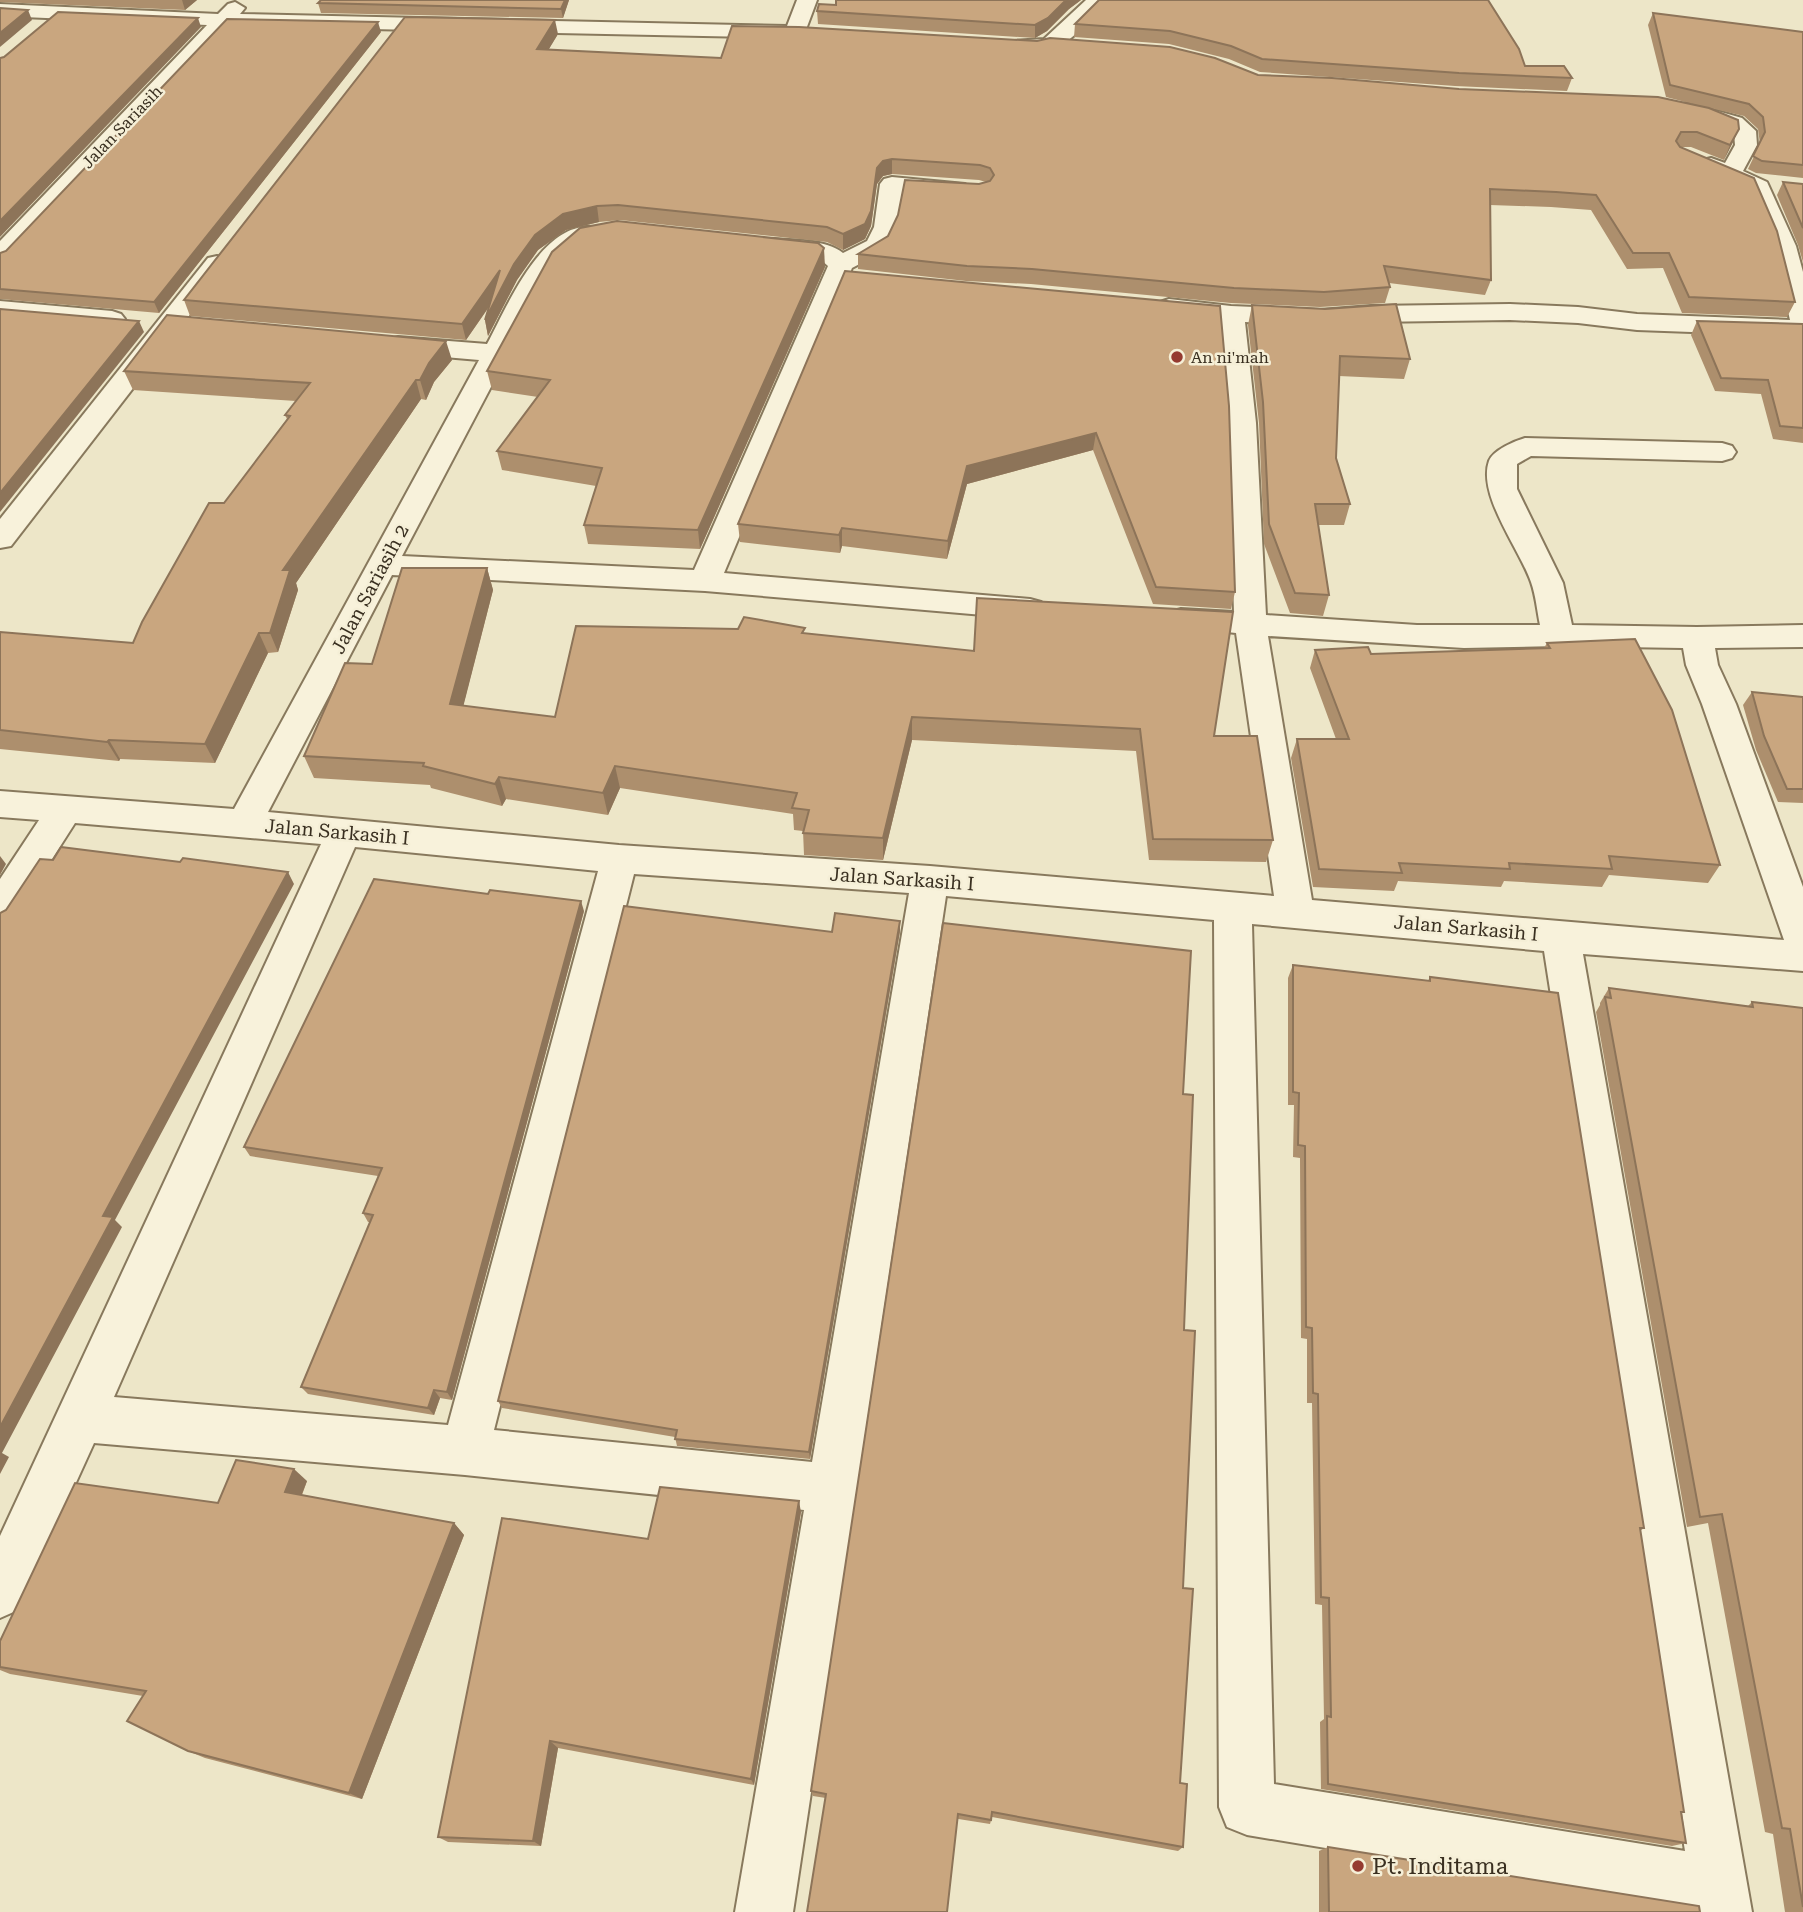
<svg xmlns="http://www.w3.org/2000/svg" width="1803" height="1912" viewBox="0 0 1803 1912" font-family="'Roboto Serif',serif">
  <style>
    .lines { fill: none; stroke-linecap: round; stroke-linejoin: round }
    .minor-casing { stroke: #88795d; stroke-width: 4 }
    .minor { fill: #f8f2db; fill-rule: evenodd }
    .wall { fill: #ad8f6d }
    .shaded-wall { fill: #8d7459 }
    .building { fill: #c9a67f; stroke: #8d7459; stroke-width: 2 }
    .poi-dot { fill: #953a30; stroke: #f5efd7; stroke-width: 2.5 }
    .labels { text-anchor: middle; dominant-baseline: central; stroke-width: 5; stroke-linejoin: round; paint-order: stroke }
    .far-street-label { font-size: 16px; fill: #392f20; stroke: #f5efd7 }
    .far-poi-label { font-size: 16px; fill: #392f20; stroke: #f5efd7; text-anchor: start }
    .street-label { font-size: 19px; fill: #392f20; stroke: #f5efd7 }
    .near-poi-label { font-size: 23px; fill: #392f20; stroke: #f5efd7; text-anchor: start }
  </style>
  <rect width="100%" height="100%" fill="#ede6c8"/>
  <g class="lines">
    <g class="minor-casing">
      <g id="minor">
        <polygon points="797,0 817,0 805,32 802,36 795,38 229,26 9,260 0,262 0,241 207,25 0,16 0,4 218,14 228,4 235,2 245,8 240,14 787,26"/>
        <path d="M 1086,0 L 1107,0 C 1097,13 1073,39 1059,47 C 1045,57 1015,54 999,50 L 996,46 L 999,42 L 1044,39 Z"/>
        <path d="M 1689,103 L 1742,118 L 1756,131 L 1757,145 L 1743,171 L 1767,182 L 1796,246 L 1803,272 L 1803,336 L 1637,330 L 1578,323 L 1510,320 L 1371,322 L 1320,326 L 1245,322 L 1256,423 L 1266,615 L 1417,625 L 1540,625 C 1537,611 1536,596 1531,582 C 1520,550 1477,495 1489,461 C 1493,450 1515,441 1525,438 L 1722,443 L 1732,446 L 1736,452 L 1732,458 L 1722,461 L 1531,456 L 1517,464 L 1517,489 L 1563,583 L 1572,625 L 1697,627 L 1803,625 L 1803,647 L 1715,648 L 1718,665 L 1736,704 L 1803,887 L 1803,971 L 1583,954 L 1752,1912 L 1694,1912 L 1694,1909 L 1247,1835 L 1227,1827 L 1219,1807 L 1214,920 L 946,896 L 793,1912 L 735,1912 L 804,1510 L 465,1475 L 94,1443 L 18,1610 L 0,1618 L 0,1536 L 321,844 L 75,823 L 13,920 L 0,925 L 0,879 L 39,820 L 0,817 L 0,791 L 234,809 L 479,360 L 398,353 L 389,351 L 385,345 L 389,339 L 398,337 L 487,344 C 507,307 544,215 598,228 L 601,233 L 598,238 L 570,249 L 553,269 L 402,556 L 694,570 L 828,266 L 820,259 L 765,251 L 762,246 L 765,241 L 774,239 C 795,241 826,239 843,253 L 867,241 L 874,227 L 880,184 L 884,179 L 892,177 L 965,184 L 969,189 L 965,194 L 957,196 L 903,192 C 900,213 898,232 886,250 L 852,268 L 724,573 L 1030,599 L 1041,602 L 1046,609 L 1041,616 L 1030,619 L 705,591 L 392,575 L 268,812 L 619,845 L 930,866 L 1274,896 L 1236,633 L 1170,626 L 1165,619 L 1170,612 L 1181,609 L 1234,612 L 1228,423 L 1219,320 L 1160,312 L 1156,307 L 1160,302 L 1169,299 L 1231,306 L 1320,310 L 1371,306 L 1510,304 L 1578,307 L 1637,314 L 1790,320 L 1772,246 L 1749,191 L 1703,170 L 1700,165 L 1703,160 L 1711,158 L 1725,163 L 1735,145 L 1734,133 L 1726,128 L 1681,114 L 1678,109 L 1681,104 ZM 1268,636 L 1464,648 L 1558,646 L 1683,648 L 1686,665 L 1702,704 L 1784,940 L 1312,900 ZM 355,847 L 598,871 L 448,1425 L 114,1397 ZM 634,874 L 909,893 L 812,1462 L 494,1430 ZM 1252,924 L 1544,951 L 1685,1851 L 1274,1784 Z"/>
        <polygon points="217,256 226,258 229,263 226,268 11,546 0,548 0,519 208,258"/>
        <polygon points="0,301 112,311 121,314 125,319 121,324 112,327 0,317"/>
      </g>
    </g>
    <use href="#minor" class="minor"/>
  </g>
  <g class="wall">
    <polygon points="0,0 197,0 185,10 0,2"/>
    <polygon points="321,0 569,0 563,18 321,13 318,3"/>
    <polygon points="836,0 1081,0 1069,9 1047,31 1035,38 818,24 817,11 836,5"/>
    <polygon points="1099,0 1525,66 1572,78 1567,91 1455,86 1260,72 1229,59 1169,44 1074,37 1075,24"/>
    <polygon points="1653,13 1803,32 1803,178 1756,173 1748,169 1760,144 1758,129 1744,116 1710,108 1739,129 1724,160 1691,147 1680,147 1795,302 1787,317 1682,313 1663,268 1627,269 1591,210 1551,207 1490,205 1491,280 1485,295 1389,283 1390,287 1385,303 1320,307 1231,303 1031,284 966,281 858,269 858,254 979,184 986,182 979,180 892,174 883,176 877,184 871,226 865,239 843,250 827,242 620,220 599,222 566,230 538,250 517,280 488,336 485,320 489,307 466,340 190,316 184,300 558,34 548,50 721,58 1258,75 1705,107 1666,97 1648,25"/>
    <polygon points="381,32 159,313 0,299 0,253 6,251"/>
    <polygon points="1783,182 1803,184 1803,262 1798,245 1777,195"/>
    <polygon points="825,267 700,549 588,544 584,525 596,486 502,470 497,451 538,397 492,390 487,371"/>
    <polygon points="1252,305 1410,359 1404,379 1339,376 1336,458 1350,504 1344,525 1318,525 1329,595 1323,616 1290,613 1264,544 1259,423 1248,325"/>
    <polygon points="1220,306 1235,592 1231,609 1153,604 1093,450 967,484 947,559 842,546 840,553 740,542 738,524"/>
    <polygon points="1697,321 1803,324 1803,443 1773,439 1761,394 1715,391 1691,335"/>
    <polygon points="452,360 434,382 426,400 421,399 296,583 298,590 278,652 268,653 215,763 120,759 119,761 0,749 0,632 133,643 224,503 287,419 285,415 296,401 133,390 124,371"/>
    <polygon points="487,568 493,590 463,706 555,717 805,633 1214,736 1273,840 1266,862 1149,860 1136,751 912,740 883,860 804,855 803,831 794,830 793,814 620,788 608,815 506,799 502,806 431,788 430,785 314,778 304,756 372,664"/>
    <polygon points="1547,643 1720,865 1708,883 1609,875 1602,887 1504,881 1501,887 1398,881 1394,891 1313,887 1291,758 1297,739 1336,739 1310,668 1315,650 1371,654 1544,648"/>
    <polygon points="1752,692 1803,697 1803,803 1778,802 1756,750 1743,705"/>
    <polygon points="584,911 452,1400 440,1398 434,1415 308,1394 301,1387 370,1222 368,1222 363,1213 378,1176 250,1156 244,1147"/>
    <polygon points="900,931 810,1459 677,1446 675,1437 502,1408 498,1401"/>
    <polygon points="1293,965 1428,981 1430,977 1644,1528 1640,1531 1684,1812 1682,1813 1686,1843 1672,1846 1321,1789 1320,1722 1324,1719 1322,1605 1315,1604 1312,1403 1307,1403 1307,1339 1301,1338 1300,1158 1293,1157 1294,1105 1288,1105 1288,978"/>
    <polygon points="1609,988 1748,1006 1752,1002 1803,1008 1803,1912 1785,1912 1773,1834 1765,1832 1708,1523 1687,1527 1596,1012 1600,1005 1600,1003"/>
    <polygon points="1183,1094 1183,1588 1180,1783 1183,1847 1178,1851 992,1817 990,1824 813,1796 811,1791"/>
    <polygon points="307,1481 302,1495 454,1523 464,1535 362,1799 205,1758 188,1751 143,1696 10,1674 0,1670 0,1641 218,1503"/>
    <polygon points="801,1512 754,1785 558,1748 541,1846 448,1842 438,1837 648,1539"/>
    <polygon points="1328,1847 1700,1912 1319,1912 1319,1851"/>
  </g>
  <g class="shaded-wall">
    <polygon points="182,0 197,0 185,10"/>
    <polygon points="565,0 569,0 563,18 561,9"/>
    <polygon points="1066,0 1081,0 1069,9 1047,31 1035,38 1035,25"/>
    <polygon points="28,10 32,20 0,47 0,33"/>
    <polygon points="198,18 201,27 0,237 0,221"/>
    <polygon points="555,20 558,34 540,64 537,49"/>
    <polygon points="378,22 381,32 159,313 154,302"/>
    <polygon points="1739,129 1732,144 1724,160 1730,145"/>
    <polygon points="892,159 892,174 883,176 877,184 871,226 865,239 843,250 843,234 877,168 883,161"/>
    <polygon points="597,206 599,222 566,230 538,250 517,280 488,336 485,320 499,292 466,340 462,324 500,270 514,264 535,235 563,214"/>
    <polygon points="824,248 825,267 700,549 698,530"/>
    <polygon points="139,321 144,332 0,512 0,493"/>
    <polygon points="446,341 452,360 434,382 426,400 420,380 429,363"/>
    <polygon points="416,380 421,399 296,583 298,590 278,652 270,633 283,570"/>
    <polygon points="1096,433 1093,450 967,484 947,559 948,541 967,466"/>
    <polygon points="842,528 842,546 840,553 839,535"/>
    <polygon points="487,568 493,590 458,727 450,704"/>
    <polygon points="259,633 268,653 215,763 205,744"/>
    <polygon points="912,717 912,740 883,860 883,838"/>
    <polygon points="109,740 120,759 119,761 107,742"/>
    <polygon points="615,766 620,788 608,815 603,793"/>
    <polygon points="499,777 506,799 502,806 495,784"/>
    <polygon points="0,856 6,864 0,875"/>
    <polygon points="288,872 294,884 115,1220 122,1227 2,1453 9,1457 0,1474 0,1427 103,1216"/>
    <polygon points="581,901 584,911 452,1400 447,1392"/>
    <polygon points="900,921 900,931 810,1459 809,1452"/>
    <polygon points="434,1390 440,1398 434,1415 428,1408"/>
    <polygon points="294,1469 307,1481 298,1504 285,1492"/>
    <polygon points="799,1501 801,1512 754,1785 751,1779"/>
    <polygon points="454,1523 464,1535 362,1799 349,1793"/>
    <polygon points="550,1741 558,1748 541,1846 533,1841"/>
  </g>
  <g class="building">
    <polygon points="321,0 565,0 561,9 318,3"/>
    <polygon points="836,0 1066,0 1048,18 1035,25 817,11 819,4 836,5"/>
    <polygon points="1099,0 1488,0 1519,49 1525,66 1564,66 1572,78 1459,73 1262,59 1231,46 1170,31 1075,24"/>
    <polygon points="0,8 28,10 0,33"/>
    <polygon points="58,12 198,18 0,221 0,58 4,57"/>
    <polygon points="1653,13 1803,32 1803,165 1762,161 1753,156 1765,132 1763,117 1749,104 1670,85"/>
    <polygon points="405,17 555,20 537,49 721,58 732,26 799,27 1037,41 1050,38 1170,47 1215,58 1258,75 1332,78 1459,89 1658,97 1709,108 1738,120 1739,129 1730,145 1697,132 1681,132 1676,141 1680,147 1754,178 1777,231 1795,302 1689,297 1669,253 1633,253 1596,195 1556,192 1490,189 1491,280 1384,266 1390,287 1324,292 1234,288 1032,269 967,266 858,254 888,236 898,215 905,180 979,184 990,181 994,175 990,168 980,165 892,159 883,161 877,168 871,211 865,224 843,234 827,227 618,205 597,206 563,214 535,235 514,264 485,320 500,270 462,324 184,300"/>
    <polygon points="227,19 378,22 154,302 0,289 0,253 6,251"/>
    <polygon points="1783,182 1803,184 1803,228"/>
    <polygon points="617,221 818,243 824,248 698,530 584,525 602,468 497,451 550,380 487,371 552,252 580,228"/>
    <polygon points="845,271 1220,306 1229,406 1235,592 1156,587 1096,433 967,466 948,541 842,528 839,535 738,524"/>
    <polygon points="1396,304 1410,359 1340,356 1336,458 1350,504 1315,504 1329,595 1295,593 1269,524 1263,402 1252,305 1325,309"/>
    <polygon points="0,309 139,321 0,493"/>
    <polygon points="167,315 446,341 429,363 420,380 416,380 283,570 290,570 270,633 259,633 205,744 109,740 107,742 0,730 0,632 133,643 142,622 209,503 224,503 290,416 285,415 310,383 124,371"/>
    <polygon points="1697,321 1803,324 1803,428 1780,426 1768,380 1721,378"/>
    <polygon points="402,568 487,568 450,704 555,717 576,626 738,629 744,617 805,628 802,633 974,651 977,598 1233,612 1214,736 1257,736 1273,840 1153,839 1140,729 912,717 883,838 803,833 809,810 792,808 797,793 615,766 603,793 499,777 495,784 423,766 424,763 304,756 345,663 372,664"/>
    <polygon points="1635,639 1672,710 1720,865 1609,856 1612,869 1509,863 1510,869 1399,863 1402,873 1319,869 1297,739 1349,739 1315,650 1368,647 1371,654 1550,648 1547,643"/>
    <polygon points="1752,692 1803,697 1803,789 1787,789 1764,736"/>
    <polygon points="61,847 180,862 183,858 288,872 103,1216 113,1217 0,1427 0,913 6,910 40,859 53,860"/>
    <polygon points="374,879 488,894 490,890 581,901 447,1392 434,1390 428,1408 301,1387 373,1215 363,1213 382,1168 244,1147"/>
    <polygon points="624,906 832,932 835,913 900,921 809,1452 675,1439 677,1430 498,1401"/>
    <polygon points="943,923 1191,951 1183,1094 1193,1095 1184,1330 1195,1331 1183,1588 1193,1589 1180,1783 1187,1784 1183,1847 992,1812 991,1820 958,1814 947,1912 807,1912 826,1794 811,1791"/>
    <polygon points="1293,965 1430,981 1430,977 1558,993 1644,1528 1640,1528 1684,1812 1681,1812 1686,1843 1328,1784 1327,1716 1331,1717 1329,1598 1321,1597 1318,1394 1313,1393 1312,1328 1306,1327 1305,1146 1298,1145 1299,1093 1293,1092"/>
    <polygon points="1609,988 1753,1007 1752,1002 1803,1008 1803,1907 1790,1829 1782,1828 1722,1514 1700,1517 1605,997 1611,998"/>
    <polygon points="236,1460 294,1469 285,1492 454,1523 349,1793 188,1751 127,1721 146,1691 0,1667 0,1641 75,1483 218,1503"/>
    <polygon points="660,1487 799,1501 751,1779 550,1741 533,1841 438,1837 502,1518 648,1539"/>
    <polygon points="1328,1847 1699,1906 1700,1912 1329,1912"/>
  </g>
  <g class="poi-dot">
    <circle cx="1177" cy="357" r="7"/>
    <circle cx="1358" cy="1866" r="7"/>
  </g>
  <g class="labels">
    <g class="far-street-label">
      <text transform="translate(122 127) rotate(-46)">Jalan Sariasih</text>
    </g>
    <g class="far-poi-label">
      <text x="1191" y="357">An ni'mah</text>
    </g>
    <g class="street-label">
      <text transform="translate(370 589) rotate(-62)">Jalan Sariasih 2</text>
      <text transform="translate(337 832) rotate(5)">Jalan Sarkasih I</text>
      <text transform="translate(902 879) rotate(4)">Jalan Sarkasih I</text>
      <text transform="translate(1466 928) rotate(5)">Jalan Sarkasih I</text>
    </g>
    <g class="near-poi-label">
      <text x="1372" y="1866">Pt. Inditama</text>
    </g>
  </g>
</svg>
